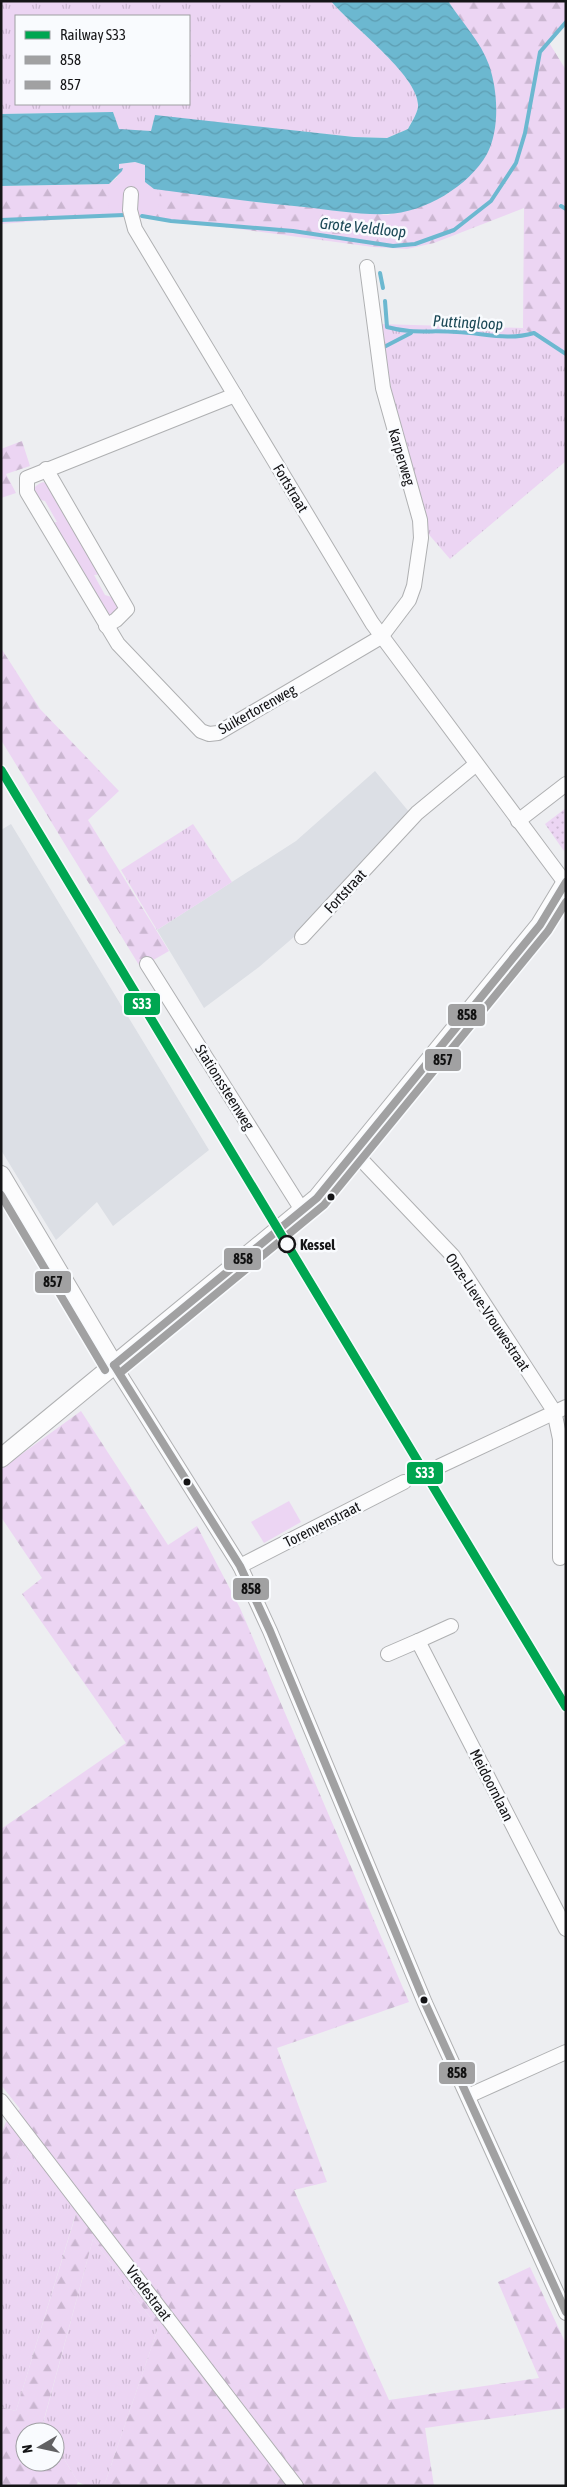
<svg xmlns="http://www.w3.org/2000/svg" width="567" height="2487" viewBox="0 0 567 2487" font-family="'Asap Condensed',sans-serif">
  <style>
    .built { fill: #dcdfe5 }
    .grass { fill: url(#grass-tufts); fill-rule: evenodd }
    .forest { fill: url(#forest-firs) }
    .park { fill: #ecd5f3 }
    .garden { fill: url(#garden-dots) }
    .water { fill: url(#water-waves) }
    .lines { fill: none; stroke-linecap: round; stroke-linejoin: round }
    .stream { stroke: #6cb8d0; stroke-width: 4 }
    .minor-casing { stroke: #afb0b2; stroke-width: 16 }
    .tertiary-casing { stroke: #afb0b2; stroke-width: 20 }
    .minor { stroke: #fcfcfd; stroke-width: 14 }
    .tertiary { stroke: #fcfcfd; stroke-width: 18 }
    .bus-1-casing { stroke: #f9fbfe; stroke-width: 11 }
    .bus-2-casing { stroke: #f9fbfe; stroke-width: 11 }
    .bus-1 { stroke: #a1a1a2; stroke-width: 8 }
    .bus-2 { stroke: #a1a1a2; stroke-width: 8 }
    .rail-1-casing { stroke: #f9fbfe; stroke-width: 12 }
    .rail-1 { stroke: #00a651; stroke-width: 9 }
    .bus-dot { fill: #151517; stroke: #f9fbfe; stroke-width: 2 }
    .stop-dot { fill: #f9fbfe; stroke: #151517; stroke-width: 2.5 }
    .labels { text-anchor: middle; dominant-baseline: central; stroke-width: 5; stroke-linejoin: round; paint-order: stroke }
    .street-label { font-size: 15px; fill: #151517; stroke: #f9fbfe }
    .stop-label { font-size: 15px; font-weight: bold; fill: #151517; stroke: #f9fbfe; text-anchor: start }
    .water-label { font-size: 16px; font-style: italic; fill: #1c4957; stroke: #f9fbfe }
    .line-badge { stroke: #f9fbfe; stroke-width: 2 }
    .badge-label { font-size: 14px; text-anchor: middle; font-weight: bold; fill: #fff }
    .pale-badge-label { font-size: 14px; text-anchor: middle; font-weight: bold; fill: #111 }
  </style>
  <defs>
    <pattern id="grass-tufts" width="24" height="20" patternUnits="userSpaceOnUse" patternTransform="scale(1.25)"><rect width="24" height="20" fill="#ecd5f3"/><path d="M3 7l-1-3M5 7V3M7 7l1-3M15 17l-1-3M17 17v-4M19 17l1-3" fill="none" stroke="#cab6d0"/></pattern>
    <pattern id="forest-firs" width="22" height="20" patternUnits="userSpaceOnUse" patternTransform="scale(1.25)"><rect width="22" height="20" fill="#ecd5f3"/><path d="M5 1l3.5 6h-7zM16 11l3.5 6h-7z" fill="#cab6d0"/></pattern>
    <pattern id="garden-dots" width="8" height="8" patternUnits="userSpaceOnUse" patternTransform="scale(1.25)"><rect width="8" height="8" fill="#ecd5f3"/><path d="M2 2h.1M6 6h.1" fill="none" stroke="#cab6d0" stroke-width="1.8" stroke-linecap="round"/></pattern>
    <pattern id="water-waves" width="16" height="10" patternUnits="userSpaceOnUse" patternTransform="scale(1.25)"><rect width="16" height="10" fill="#6cb8d0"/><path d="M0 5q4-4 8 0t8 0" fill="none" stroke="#5d9db2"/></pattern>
  </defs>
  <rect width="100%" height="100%" fill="#edeef1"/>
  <g class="built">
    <polygon points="375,771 410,813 309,924 259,967 204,1008 157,930 296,841"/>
    <polygon points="11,824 209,1150 113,1226 97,1202 56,1240 1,1150 1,830"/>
  </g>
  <g class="grass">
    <path d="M 1,1 L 331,1 C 350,25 421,76 418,107 C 417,114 411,122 408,129 L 387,138 L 354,137 L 155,116 L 151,131 L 119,130 L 113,112 L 1,114 ZM 16,16 L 189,16 L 189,104 L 16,104 Z"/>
    <polygon points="379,324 523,328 566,356 566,461 450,559 425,530 415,477 396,414"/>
    <polygon points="193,824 232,882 157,930 121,870"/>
    <polygon points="24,2141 76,2213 16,2411 1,2407 1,2195"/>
    <polygon points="93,2239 158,2328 104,2486 87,2486 78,2482 55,2444 55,2432 48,2432 43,2424"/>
  </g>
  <g class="forest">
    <polygon points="448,1 566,1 566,22 548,41 566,70 566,356 523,328 524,208 434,243 407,249 373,247 126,214 1,224 1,186 109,184 117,178 256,202 388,215 447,194 468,176 487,154 479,48"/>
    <polygon points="22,441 30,466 6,474 16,493 1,498 1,449"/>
    <polygon points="1,648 40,709 119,791 88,820 169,951 143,966 139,965 1,740"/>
    <polygon points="81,1411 168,1545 197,1526 240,1608 409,2002 277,2048 327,2182 294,2190 389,2400 539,2378 498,2282 530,2267 566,2344 566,2408 425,2428 434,2486 104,2486 158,2328 93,2239 43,2423 48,2432 25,2432 25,2462 55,2462 55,2444 78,2482 76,2486 1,2486 1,2407 16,2411 76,2214 24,2142 1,2195 1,2134 6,2122 20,2109 1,2085 1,1829 126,1743 22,1594 42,1578 1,1517 1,1469"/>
  </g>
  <g class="park">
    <polygon points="135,162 145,165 145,182 154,189 160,190 158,214 124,211 108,212 109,184 117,178 119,164"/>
    <path d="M 43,482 L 47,484 L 103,574 L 94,575 L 105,595 L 118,599 L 119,608 L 109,617 L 47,523 L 57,522 L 45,501 L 33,498 C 32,489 35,485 43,482 Z"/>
    <polygon points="289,1501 301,1522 264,1543 251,1522"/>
  </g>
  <polygon class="garden" points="566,808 566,847 564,851 545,824"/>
  <path class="water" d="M 331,1 L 448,1 C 461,21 481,42 489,65 C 498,91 500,129 487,154 C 469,186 424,213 387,214 C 359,215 331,210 304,207 C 254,202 204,196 154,189 L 145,182 L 145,165 L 135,162 L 119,164 L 119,169 L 123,168 L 122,171 L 109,184 L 1,186 L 1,114 L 113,112 L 119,129 L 151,131 L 155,115 L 354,137 L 387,138 L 408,129 C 411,123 417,114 418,107 C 421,77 350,25 331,1 Z"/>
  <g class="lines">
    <g class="stream">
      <polyline points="561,206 566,209"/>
      <polyline points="142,216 171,221 293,231 393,246 415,244 454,230 491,201 516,163 525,133 540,52 566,22"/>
      <polyline points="1,220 124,215"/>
      <polyline points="380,273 383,288"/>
      <path d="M 385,301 L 387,327 C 411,334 433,330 457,332 C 483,333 508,341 534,333 L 566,354"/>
      <polyline points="384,347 411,333"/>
    </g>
    <g class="minor-casing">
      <g id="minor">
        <polyline points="131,194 130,210 135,229 372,623 566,884"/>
        <polyline points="235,395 27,478 27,492 118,644 201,731 209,734 218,733 381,637 409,600 414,586 421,538 420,520 383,388 367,267"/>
        <polyline points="46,469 127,609 116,620 106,626"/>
        <polyline points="518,821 566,784"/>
        <polyline points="302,937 417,813 475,765"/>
        <polyline points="147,964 302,1210"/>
        <polyline points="354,1152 453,1256 554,1411 560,1439 560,1558"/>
        <polyline points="114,1365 240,1566 270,1631 425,2003 566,2313"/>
        <polyline points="440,1466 566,1407"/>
        <polyline points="240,1566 404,1482"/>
        <polyline points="418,1641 451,1626"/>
        <polyline points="388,1654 418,1641 566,1929"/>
        <polyline points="468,2096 566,2052"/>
        <polyline points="1,2101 296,2486"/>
      </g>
    </g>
    <g class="tertiary-casing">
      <g id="tertiary">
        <polyline points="1,1175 114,1365"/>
        <polyline points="1,1458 317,1198 540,925 566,882"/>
      </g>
    </g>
    <use href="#minor" class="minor"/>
    <use href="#tertiary" class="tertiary"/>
    <g class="bus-1-casing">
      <g id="bus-1">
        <polyline points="114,1365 240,1566 270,1631 425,2003 566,2312"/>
        <polyline points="114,1365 317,1198 540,925 566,882"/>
      </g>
    </g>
    <g class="bus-2-casing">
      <g id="bus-2">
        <polyline points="1,1195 105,1370"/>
        <polyline points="120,1373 324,1205 548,931 566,902"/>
      </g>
    </g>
    <use href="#bus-1" class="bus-1"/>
    <use href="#bus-2" class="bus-2"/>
    <g class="rail-1-casing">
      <polyline id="rail-1" points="1,770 566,1707"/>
    </g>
    <use href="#rail-1" class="rail-1"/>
  </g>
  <g class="bus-dot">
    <circle cx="331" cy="1197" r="4.5"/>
    <circle cx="187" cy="1482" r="4.5"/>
    <circle cx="424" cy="2000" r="4.5"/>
  </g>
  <circle class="stop-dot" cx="287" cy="1244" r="8"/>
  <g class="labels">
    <g class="street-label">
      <text transform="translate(402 457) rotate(73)">Karperweg</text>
      <text transform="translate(291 488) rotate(59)">Fortstraat</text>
      <text transform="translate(257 709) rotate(-29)">Suikertorenweg</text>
      <text transform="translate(345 891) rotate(-47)">Fortstraat</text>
      <text transform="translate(225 1087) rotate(58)">Stationssteenweg</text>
      <text transform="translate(488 1312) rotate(56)">Onze-Lieve-Vrouwestraat</text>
      <text transform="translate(322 1524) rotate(-27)">Torenvenstraat</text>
      <text transform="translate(492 1785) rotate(63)">Meidoornlaan</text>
      <text transform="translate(149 2293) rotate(53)">Vredestraat</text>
    </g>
    <g class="stop-label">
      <text x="300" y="1244">Kessel</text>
    </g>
    <g class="water-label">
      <text transform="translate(363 227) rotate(6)">Grote Veldloop</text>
      <text transform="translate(468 322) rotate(3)">Puttingloop</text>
    </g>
  </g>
  <g class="line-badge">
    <rect x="123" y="992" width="38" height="24" rx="5" fill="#00a651"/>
    <rect x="447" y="1003" width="39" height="24" rx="5" fill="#a1a1a2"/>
    <rect x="424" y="1048" width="38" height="24" rx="5" fill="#a1a1a2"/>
    <rect x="223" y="1247" width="39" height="24" rx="5" fill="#a1a1a2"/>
    <rect x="34" y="1270" width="38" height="24" rx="5" fill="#a1a1a2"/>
    <rect x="406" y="1461" width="38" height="24" rx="5" fill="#00a651"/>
    <rect x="232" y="1577" width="38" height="24" rx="5" fill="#a1a1a2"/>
    <rect x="438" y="2061" width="38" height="24" rx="5" fill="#a1a1a2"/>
  </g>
  <g class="badge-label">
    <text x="142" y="1009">S33</text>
    <text x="425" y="1478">S33</text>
  </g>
  <g class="pale-badge-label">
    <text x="467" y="1020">858</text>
    <text x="443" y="1065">857</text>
    <text x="243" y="1264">858</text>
    <text x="53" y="1287">857</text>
    <text x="251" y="1594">858</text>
    <text x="457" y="2078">858</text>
  </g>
  <rect width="567" height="2487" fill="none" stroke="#151517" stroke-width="5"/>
  <rect x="15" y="15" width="175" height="90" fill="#f9fbfe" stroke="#9e9fa2"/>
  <rect x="25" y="31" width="25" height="8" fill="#00a651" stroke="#9e9fa2"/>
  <text x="60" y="40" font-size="15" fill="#151517">Railway S33</text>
  <rect x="25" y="56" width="25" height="8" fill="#a1a1a2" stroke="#9e9fa2"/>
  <text x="60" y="65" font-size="15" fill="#151517">858</text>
  <rect x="25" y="81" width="25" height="8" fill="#a1a1a2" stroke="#9e9fa2"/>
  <text x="60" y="90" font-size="15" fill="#151517">857</text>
  <g transform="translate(40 2447) rotate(261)"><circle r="24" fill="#f9fbfe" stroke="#9e9fa2"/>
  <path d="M0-4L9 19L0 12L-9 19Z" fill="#616163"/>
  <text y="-8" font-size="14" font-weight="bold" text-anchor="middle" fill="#151517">N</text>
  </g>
</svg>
